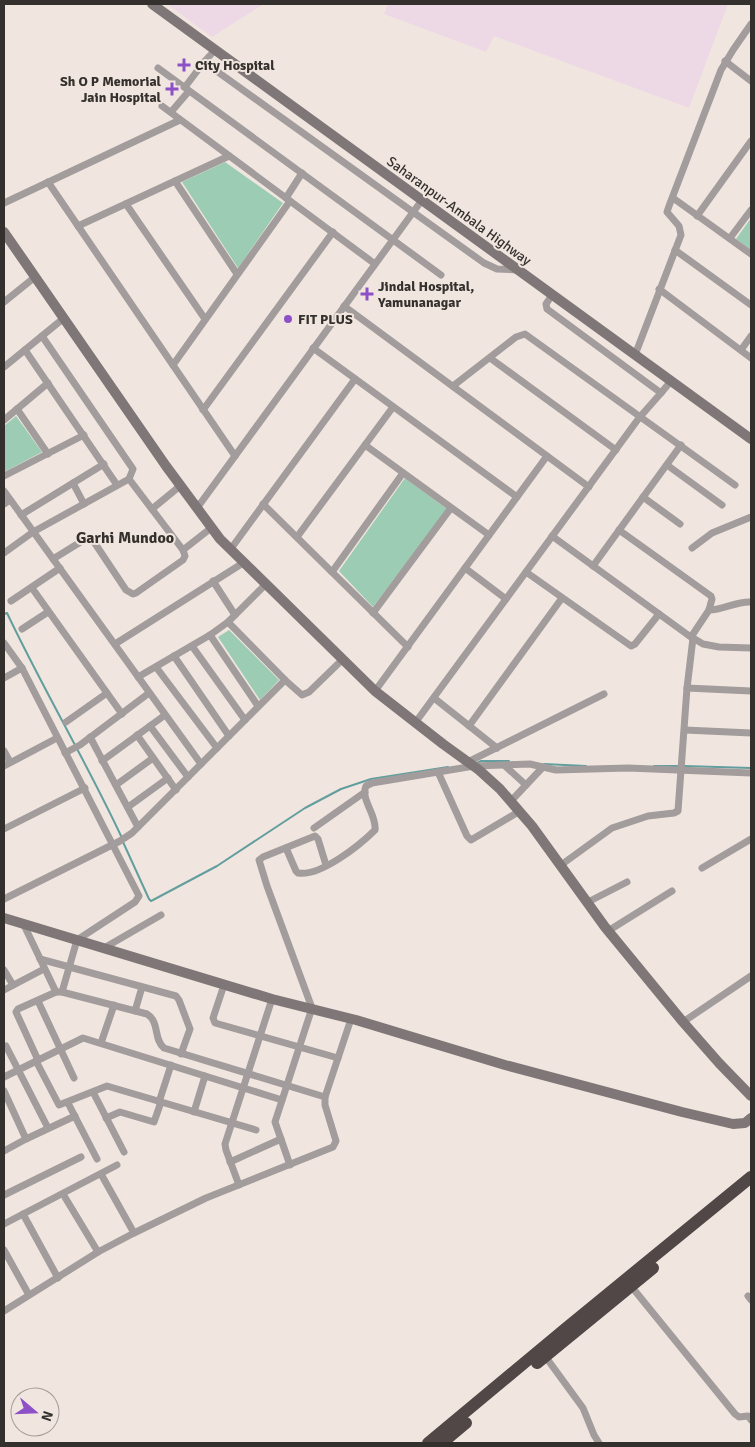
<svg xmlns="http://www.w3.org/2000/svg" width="755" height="1447" viewBox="0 0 755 1447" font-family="Signika,sans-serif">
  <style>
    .commercial { fill: #edd8e5 }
    .green { fill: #9cccb3 }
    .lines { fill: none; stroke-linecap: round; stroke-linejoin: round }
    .stream { stroke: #629e9e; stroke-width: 2 }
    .street { stroke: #a29c9c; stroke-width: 7 }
    .secondary { stroke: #7f7777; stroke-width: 10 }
    .highway { stroke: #524747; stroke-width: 12 }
    .poi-dot { fill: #8d50c6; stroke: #f1e6df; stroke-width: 2 }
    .labels { text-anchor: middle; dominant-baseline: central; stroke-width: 4; stroke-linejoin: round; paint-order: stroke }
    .poi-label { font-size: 14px; font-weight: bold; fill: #34302d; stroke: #f1e6df; text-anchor: start }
    .street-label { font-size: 14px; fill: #34302d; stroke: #f1e6df }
    .quarter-label { font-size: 16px; font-weight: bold; fill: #34302d; stroke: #f1e6df }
  </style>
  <rect width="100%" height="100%" fill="#f1e6df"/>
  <g class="commercial">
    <polygon points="167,4 264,4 212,37"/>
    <polygon points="388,4 728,4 689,108 494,36 486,52 384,14"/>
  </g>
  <g class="green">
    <polygon points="225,162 283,203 238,268 182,182"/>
    <polygon points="751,218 751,250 736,239"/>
    <polygon points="16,416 42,452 4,472 4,426"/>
    <polygon points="405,478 447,509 373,607 339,571"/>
    <polygon points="229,630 279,680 260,700 218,637"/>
  </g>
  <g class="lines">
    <g class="stream">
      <path d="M 4,614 L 7,613 C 43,689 86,761 122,838"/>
      <polyline points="477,763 481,761 509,761"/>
      <polyline points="544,764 586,766"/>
      <polyline points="654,766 679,766"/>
      <polyline points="684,766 751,768"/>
      <polyline points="123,842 149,899 151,901 153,900 217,866 305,808 341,789 371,779 448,767"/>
    </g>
    <g class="street">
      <polyline points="215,50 204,62 484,263 497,269 518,270"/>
      <polyline points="725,61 751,81"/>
      <polyline points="158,68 441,275"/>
      <polyline points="185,87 204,62"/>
      <polyline points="162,106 375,264"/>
      <polyline points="171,112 189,91"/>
      <polyline points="175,181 237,274"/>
      <polyline points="48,182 235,456"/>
      <polyline points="286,198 302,173"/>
      <polyline points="673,198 751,254"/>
      <polyline points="4,203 180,120"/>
      <polyline points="126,204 205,319"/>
      <polyline points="697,216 751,141"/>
      <polyline points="78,226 229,156"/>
      <polyline points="730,238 751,210"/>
      <polyline points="675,250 751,305"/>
      <polyline points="659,289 751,358"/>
      <polyline points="552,295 546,304 547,309 661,393 671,381"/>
      <polyline points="4,302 35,277"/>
      <polyline points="344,306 589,487"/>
      <polyline points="313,348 517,497"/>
      <polyline points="25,350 117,485"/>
      <polyline points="741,350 751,336"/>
      <polyline points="635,355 681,235 679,226 667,212 669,206 721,70 733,50 751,24"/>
      <polyline points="490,358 616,450"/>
      <polyline points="173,365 290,201"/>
      <polyline points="4,367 64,318"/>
      <polyline points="453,386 516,337 525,334 735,485"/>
      <polyline points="17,409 48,454"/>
      <polyline points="203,410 333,232"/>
      <polyline points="4,420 48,383"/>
      <polyline points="365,445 489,535"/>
      <polyline points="667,465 722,505"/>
      <polyline points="4,476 84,435"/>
      <polyline points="73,483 84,504"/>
      <polyline points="4,491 201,764"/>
      <polyline points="643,497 680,524"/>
      <polyline points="4,504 10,500"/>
      <polyline points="263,504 408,647"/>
      <polyline points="197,508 422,200"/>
      <polyline points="152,509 180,486"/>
      <polyline points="21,515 104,464"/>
      <polyline points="619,530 711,596 712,599 709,610 691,637"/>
      <polyline points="552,536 688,635 703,644 719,647 751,648"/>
      <polyline points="297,537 393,407"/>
      <polyline points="692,548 712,533 751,517"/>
      <polyline points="183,550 211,528"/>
      <polyline points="230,550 355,379"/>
      <polyline points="4,553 33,532 129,479 133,469 42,336"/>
      <polyline points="53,559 87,538 94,542 126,590 133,594 136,593 183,560 185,556 183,550 129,479"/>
      <polyline points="593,566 681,445"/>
      <polyline points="465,568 506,599"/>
      <polyline points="332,572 403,473"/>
      <polyline points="526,572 631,646 635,644 659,614"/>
      <polyline points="213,581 235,615"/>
      <polyline points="32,588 122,714"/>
      <polyline points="11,601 60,568"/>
      <path d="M 709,610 C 724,610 736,601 751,602"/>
      <polyline points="373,613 451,508"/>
      <polyline points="228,622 285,680 302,695 309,692 342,660"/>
      <polyline points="22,629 48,612"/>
      <polyline points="210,635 258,706"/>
      <polyline points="4,643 22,668 139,896 135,902 77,940 62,992"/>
      <polyline points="115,644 243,563"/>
      <polyline points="192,646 245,720"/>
      <polyline points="174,656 229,736"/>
      <polyline points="156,667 217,748"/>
      <polyline points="138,677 210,635 228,622 265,585"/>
      <polyline points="4,678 22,668"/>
      <polyline points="687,688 751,691"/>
      <polyline points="375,691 547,456"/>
      <polyline points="434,698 497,748"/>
      <polyline points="66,722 107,693"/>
      <polyline points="415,723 639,418 661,393"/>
      <polyline points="150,726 188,777"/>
      <polyline points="469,726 562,598"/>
      <polyline points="685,730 751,733"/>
      <polyline points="137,735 176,790"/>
      <polyline points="90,737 138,827"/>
      <polyline points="4,751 10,762"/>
      <polyline points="65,753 80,745 149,693"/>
      <polyline points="102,761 165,715"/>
      <polyline points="468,762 604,694"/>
      <polyline points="504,765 526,785"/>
      <polyline points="4,766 57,738"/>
      <polyline points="438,772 467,836 471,840 520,811"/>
      <polyline points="116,785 153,758"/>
      <polyline points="511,801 543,767"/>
      <polyline points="128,807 168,778"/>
      <polyline points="314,828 365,792"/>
      <polyline points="4,829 85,788"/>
      <path d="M 286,848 L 296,871 L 298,873 C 320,877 360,845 375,830 C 377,815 360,799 366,786 L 372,783 L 474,766 L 530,764 L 556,770 L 628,768 L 751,773"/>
      <polyline points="561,865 612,828 648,816 674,813 678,811 687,688 693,638"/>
      <polyline points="702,868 751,839"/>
      <polyline points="4,899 120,841 132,833 285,680"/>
      <polyline points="588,902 627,882"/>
      <polyline points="23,923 56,992"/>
      <polyline points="608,931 672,891"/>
      <polyline points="104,948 161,915"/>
      <polyline points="40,959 176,996 179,1000 190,1029 181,1054"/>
      <polyline points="4,970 13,985"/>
      <polyline points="224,985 213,1018 215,1023 338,1058"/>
      <polyline points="4,990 44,969"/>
      <polyline points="38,1001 74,1078"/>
      <polyline points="135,1011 142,987"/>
      <polyline points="683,1022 751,976"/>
      <polyline points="101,1043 114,1005"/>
      <polyline points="6,1046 48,1128"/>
      <path d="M 38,1060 L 16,1012 L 18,1009 L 56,992 L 62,992 L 147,1014 C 160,1022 153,1039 164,1048 L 325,1097"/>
      <polyline points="36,1061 59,1105 107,1086 256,1130"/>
      <polyline points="4,1077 83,1038 282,1100"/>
      <polyline points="4,1091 26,1139"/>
      <polyline points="93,1092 124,1152"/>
      <polyline points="159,1102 171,1065"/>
      <polyline points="68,1103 97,1159"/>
      <polyline points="194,1112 205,1076"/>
      <polyline points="106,1118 120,1112 154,1122 161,1102"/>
      <polyline points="4,1151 26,1139 75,1116"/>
      <polyline points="230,1162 281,1139"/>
      <polyline points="290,1165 275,1122 312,1008 267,886 259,860 263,857 315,836 318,839 326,865"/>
      <polyline points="101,1174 134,1233"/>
      <polyline points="239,1185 226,1150 225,1144 272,999"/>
      <polyline points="63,1194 98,1252"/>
      <polyline points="4,1195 81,1157"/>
      <polyline points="23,1214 58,1278"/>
      <polyline points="4,1224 117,1165"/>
      <polyline points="4,1250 29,1295"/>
      <polyline points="631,1286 735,1414 739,1417 748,1416 751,1420"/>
      <polyline points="748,1296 751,1300"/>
      <polyline points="4,1311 98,1252 134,1233 206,1198 333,1147 336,1141 325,1105 325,1097 351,1019"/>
      <polyline points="545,1356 583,1408 594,1435 599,1443"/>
    </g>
    <g class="secondary">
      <polyline points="152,4 751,439"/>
      <polyline points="4,232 166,466 220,539 375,691 443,744 479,770 500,789 532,826 605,927 683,1022 719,1063 751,1096"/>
      <polyline points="4,918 272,999 356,1020 505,1065 682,1112 733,1124 745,1123 751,1118"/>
    </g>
    <g class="highway">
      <polyline points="537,1363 653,1268"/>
      <polyline points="428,1443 565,1329 751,1177"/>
      <polyline points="442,1443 466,1423"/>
    </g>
  </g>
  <g class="poi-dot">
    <path d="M181.5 57.5h5v5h5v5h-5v5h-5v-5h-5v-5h5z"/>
    <path d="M169.5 81.5h5v5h5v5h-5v5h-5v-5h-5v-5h5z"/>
    <path d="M364.5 286.5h5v5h5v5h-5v5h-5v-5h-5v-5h5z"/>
    <circle cx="288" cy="319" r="5"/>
  </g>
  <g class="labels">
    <g class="poi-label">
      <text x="195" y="65">City Hospital</text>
      <text x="161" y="81" text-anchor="end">Sh O P Memorial<tspan x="161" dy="16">Jain Hospital</tspan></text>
      <text x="378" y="286">Jindal Hospital,<tspan x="378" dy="16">Yamunanagar</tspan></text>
      <text x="298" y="319">FIT PLUS</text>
    </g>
    <g class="street-label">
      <text transform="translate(459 211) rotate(36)">Saharanpur-Ambala Highway</text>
    </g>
    <g class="quarter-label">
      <text x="125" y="538">Garhi Mundoo</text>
    </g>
  </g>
  <rect width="755" height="1447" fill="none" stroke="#34302d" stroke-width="10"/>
  <g transform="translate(35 1412) rotate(109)"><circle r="24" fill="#f1e6df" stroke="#a59d98"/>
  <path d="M0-4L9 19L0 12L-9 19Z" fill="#8d50c6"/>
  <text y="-8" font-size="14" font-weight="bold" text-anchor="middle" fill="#34302d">N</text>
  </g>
</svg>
